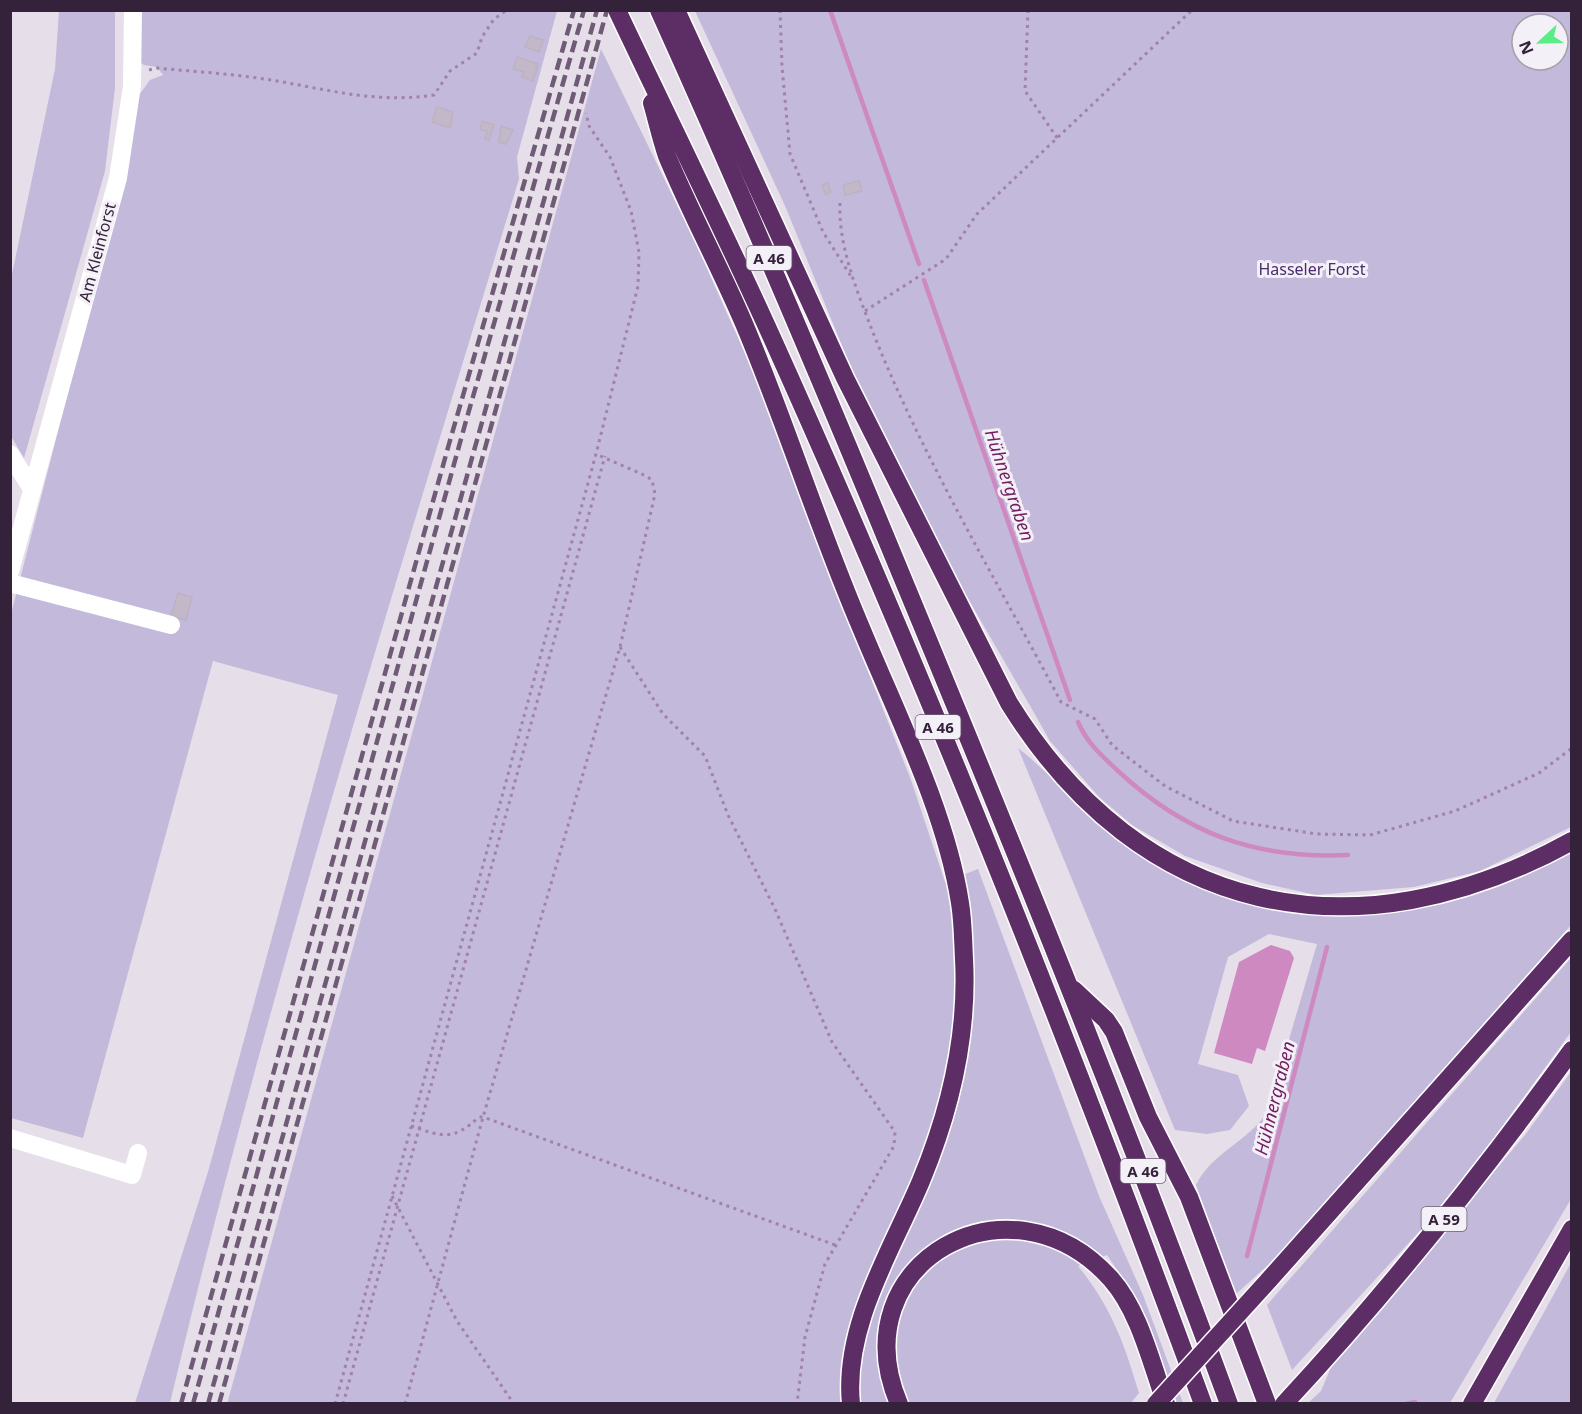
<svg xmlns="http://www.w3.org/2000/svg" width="1582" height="1414" viewBox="0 0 1582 1414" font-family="'Noto Sans',sans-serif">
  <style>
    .green { fill: #c3b9db; fill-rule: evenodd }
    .water { fill: #ce89c0 }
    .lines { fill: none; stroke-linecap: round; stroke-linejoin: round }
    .stream { stroke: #ce89c0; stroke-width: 4.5 }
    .building { fill: #c2b8c8; stroke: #bdb2c3; stroke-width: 1.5 }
    .highway-casing { stroke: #fff; stroke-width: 21 }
    .path { stroke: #a181ad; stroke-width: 3; stroke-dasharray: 3 4.5; stroke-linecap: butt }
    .minor { stroke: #fff; stroke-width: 18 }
    .highway { stroke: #5c2e65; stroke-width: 18 }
    .rail { stroke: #6f5b75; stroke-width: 4.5; stroke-dasharray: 12 6; stroke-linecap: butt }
    .highway-bridge-casing { stroke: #fff; stroke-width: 21; stroke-linecap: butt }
    .highway-bridge { stroke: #5c2e65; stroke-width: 18 }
    .labels { text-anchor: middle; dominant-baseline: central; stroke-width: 6; stroke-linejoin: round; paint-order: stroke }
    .shield { fill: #f4f0f7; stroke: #6e5f73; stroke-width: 1.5 }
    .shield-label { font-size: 15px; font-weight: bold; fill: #34213a }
    .street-label { font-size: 16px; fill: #34213a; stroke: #f4f0f7 }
    .park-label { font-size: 16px; fill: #492d6f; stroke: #f4f0f7 }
    .water-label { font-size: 18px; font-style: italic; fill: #731e61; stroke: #f4f0f7 }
  </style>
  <rect width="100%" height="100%" fill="#e6dfea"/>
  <g class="green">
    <polygon points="59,11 115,11 115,88 105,171 24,458 11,436 11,279 55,69"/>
    <path d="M 136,11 L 557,11 L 517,157 L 519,179 C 395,585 268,990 170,1403 L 135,1403 L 208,1172 L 338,695 L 213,661 L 83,1138 L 11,1118 L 11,614 L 126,167 L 137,98 L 150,80 L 163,75 L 157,67 L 144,65 L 136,59 Z"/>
    <path d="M 695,11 L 1571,11 L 1571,827 L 1480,871 L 1414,887 L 1316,895 L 1262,883 L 1185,856 L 1132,825 L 1099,797 L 1050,741 L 1033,711 L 963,590 L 862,395 L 786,208 ZM 1522,24 L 1558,24 L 1558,60 L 1522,60 Z"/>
    <path d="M 601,49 L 697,246 L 763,394 L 804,509 L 911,780 L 945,882 L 978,869 L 1099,1196 L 1143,1295 L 1183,1403 L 1177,1403 L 1138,1300 L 1107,1255 L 1078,1266 C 1111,1307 1124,1342 1139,1393 L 1131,1403 L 227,1404 Z"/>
    <path d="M 1018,748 C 1062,783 1096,829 1144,858 C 1224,907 1317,926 1410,909 C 1430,905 1450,896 1470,890 C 1505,880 1540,869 1571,851 L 1571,925 L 1277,1257 L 1236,1294 L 1196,1185 C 1212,1152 1247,1143 1268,1111 L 1317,944 L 1269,934 L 1228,957 L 1198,1064 L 1238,1075 L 1249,1106 L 1230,1130 L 1207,1134 L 1175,1130 Z"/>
    <polygon points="1571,958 1571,1032 1490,1143 1428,1222 1292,1370 1267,1305"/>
    <polygon points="1571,1072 1571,1199 1450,1403 1307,1404 1321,1391 1334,1360 1525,1135"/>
    <polygon points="1571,1263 1571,1403 1494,1403"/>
  </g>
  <polygon class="water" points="1271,945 1290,951 1294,958 1265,1051 1257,1048 1252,1064 1214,1053 1239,962"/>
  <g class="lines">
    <g class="stream">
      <polyline points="830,10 919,264"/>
      <polyline points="924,280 1070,700"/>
      <path d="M 1078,722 C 1087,743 1101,755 1118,771 C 1186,834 1255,859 1348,855"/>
      <polyline points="1247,1256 1327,947"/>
      <polyline points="1406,1404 1415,1402"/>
    </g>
  </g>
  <g class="building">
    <polygon points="530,36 543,40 539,52 525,47"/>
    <polygon points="517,57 538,64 533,81 522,77 524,72 513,69"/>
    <polygon points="437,107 453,112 450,128 432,122"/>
    <polygon points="482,121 494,125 489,140 485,139 487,131 480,129"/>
    <polygon points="501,126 513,130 506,144 499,142"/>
    <polygon points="859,181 862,191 845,195 843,185"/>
    <polygon points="828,183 831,192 826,195 822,185"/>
    <polygon points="178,593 192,597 186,620 171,616"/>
  </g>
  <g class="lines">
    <g class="highway-casing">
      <g id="highway">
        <path d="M 617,10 C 669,120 723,229 773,340 C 930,688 1071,1045 1203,1404"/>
        <path d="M 659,10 C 738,185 813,361 886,538 C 1005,825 1122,1112 1229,1404"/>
        <path d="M 676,10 L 845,378 L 1009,703 C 1141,916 1355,961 1572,841"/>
        <path d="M 652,103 C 657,120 661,139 667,156 C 691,214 721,269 745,326 C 787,426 819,530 862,630 C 897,715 946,812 960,903 C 963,921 963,940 964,959 C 968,1034 950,1111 921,1181 C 892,1250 843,1326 851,1404"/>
        <polyline points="1074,990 1106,1020 1114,1032 1148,1117 1189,1197 1267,1404"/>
        <polyline points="1268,1281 1572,940"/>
        <path d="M 899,1404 C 839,1262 1011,1167 1111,1279 C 1140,1312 1151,1363 1166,1404"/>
        <path d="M 1284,1404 C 1388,1292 1483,1173 1572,1050"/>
        <polyline points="1472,1404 1572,1229"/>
      </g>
    </g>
    <g class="path">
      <polyline points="780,10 782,66 790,154 823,232 852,278"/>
      <polyline points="1028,10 1025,91 1058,139"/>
      <path d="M 149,70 L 157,68 C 188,71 219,73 250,77 C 315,85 367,105 434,95 L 450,71 L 477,53 L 482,37 L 494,19 L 507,10"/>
      <path d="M 840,203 C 838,245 857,291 872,330 C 923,459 996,579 1061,702 L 1095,719 L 1112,745 L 1165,786 L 1233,821 L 1317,834 L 1370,835 L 1455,811 L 1539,773 L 1572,748"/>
      <polyline points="865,311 946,259 977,214 1192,10"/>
      <polyline points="620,647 663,714 705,756 728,815 775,909 832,1042 895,1132 894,1146 825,1264 805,1337 797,1404"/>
      <path d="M 411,1126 C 443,1137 453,1141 479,1117 L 483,1117 L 835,1245"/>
      <polyline points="392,1196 457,1321 514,1404"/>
      <polyline points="335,1404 596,454 638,286 639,252 631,211 610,157 589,126 586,113"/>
      <polyline points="343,1404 605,456"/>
      <polyline points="405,1404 483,1117 620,647 655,494 652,480 646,476 596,454"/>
    </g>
    <g class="minor">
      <polyline points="10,454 32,489"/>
      <polyline points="10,571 118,178 132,86 133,10"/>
      <polyline points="10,583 171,625"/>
      <polyline points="10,1138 132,1175 138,1153"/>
    </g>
    <use href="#highway" class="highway"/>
    <g class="rail">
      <polyline points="181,1404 449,444 574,10"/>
      <polyline points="193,1404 466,421 584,10"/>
      <polyline points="208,1404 597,10"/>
      <polyline points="219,1404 607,10"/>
    </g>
    <g class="highway-bridge-casing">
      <polyline id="highway-bridge" points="1156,1404 1268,1281"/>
    </g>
    <use href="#highway-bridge" class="highway-bridge"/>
  </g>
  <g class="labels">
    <g class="shield">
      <rect x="746.5" y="246" width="45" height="24" rx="4.5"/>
      <rect x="915.5" y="715" width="45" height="24" rx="4.5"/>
      <rect x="1120.5" y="1159" width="45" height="24" rx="4.5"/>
      <rect x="1421.5" y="1207" width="45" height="24" rx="4.5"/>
    </g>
    <g class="shield-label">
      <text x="769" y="258">A 46</text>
      <text x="938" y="727">A 46</text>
      <text x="1143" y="1171">A 46</text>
      <text x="1444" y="1219">A 59</text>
    </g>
    <g class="street-label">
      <text transform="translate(97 252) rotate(-75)">Am Kleinforst</text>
    </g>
    <g class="park-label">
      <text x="1312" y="269">Hasseler Forst</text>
    </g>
    <g class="water-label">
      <text transform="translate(1010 485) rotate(71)">Hühnergraben</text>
      <text transform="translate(1274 1098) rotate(-76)">Hühnergraben</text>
    </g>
  </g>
  <rect width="1582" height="1414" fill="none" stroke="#34213a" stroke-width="24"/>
  <g transform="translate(1540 42) rotate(248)"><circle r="28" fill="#f4f0f7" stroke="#a79dab" stroke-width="1.5"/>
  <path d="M0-4.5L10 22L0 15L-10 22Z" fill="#5bed85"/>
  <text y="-9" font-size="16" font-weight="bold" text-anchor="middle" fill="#34213a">N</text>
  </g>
</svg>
